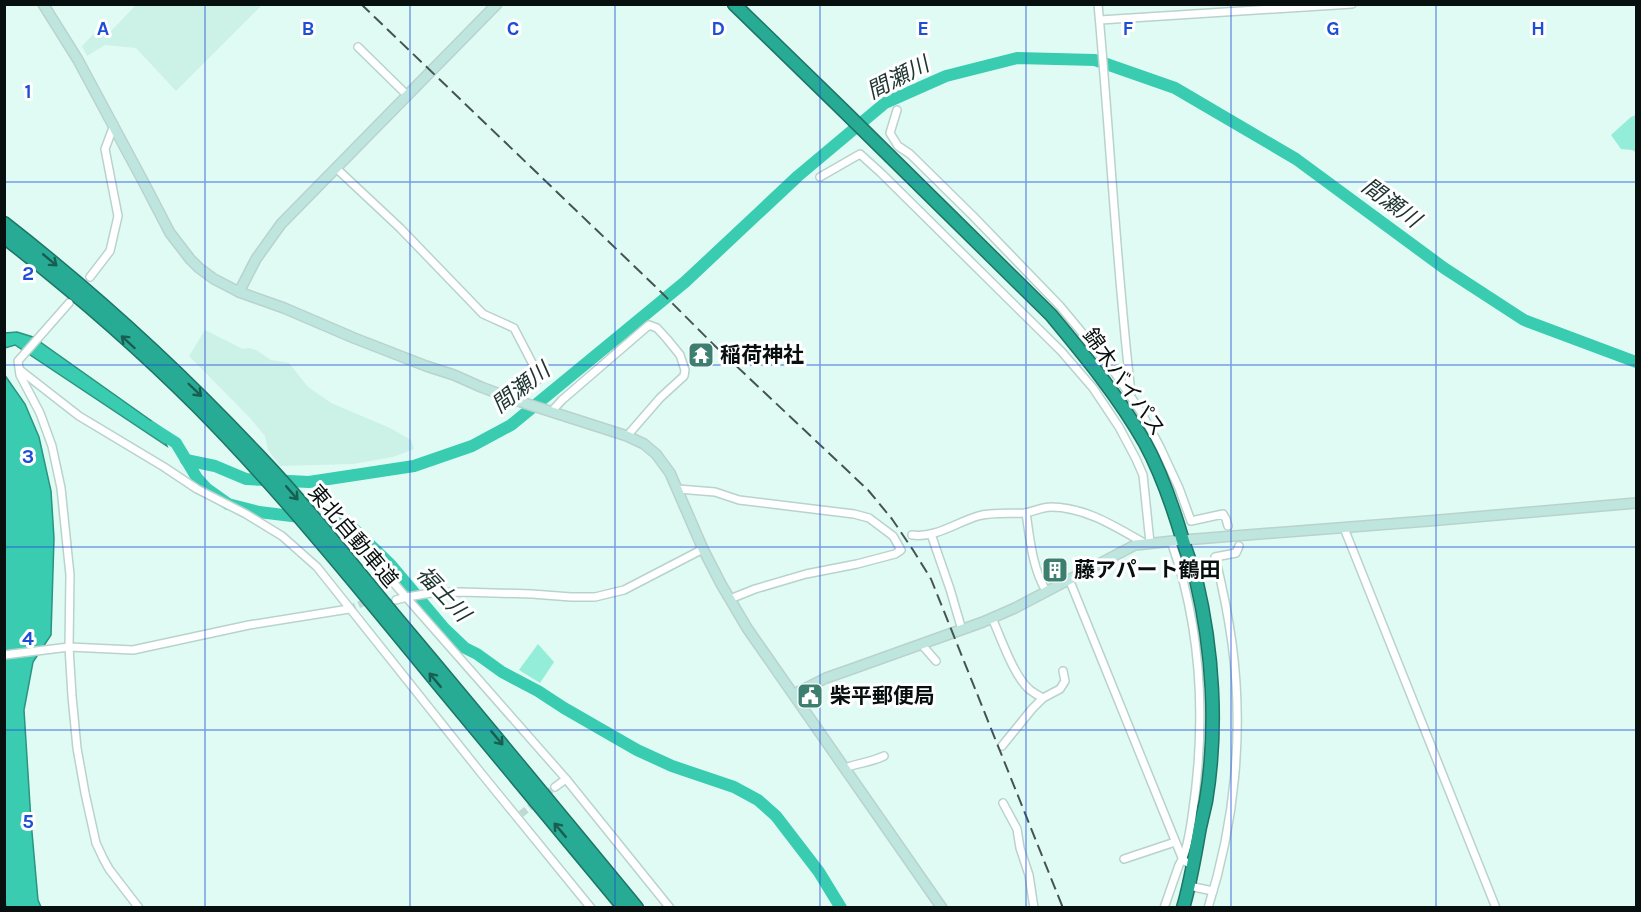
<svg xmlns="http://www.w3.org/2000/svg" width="1641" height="912" viewBox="0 0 1641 912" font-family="Karla,'Noto Sans JP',sans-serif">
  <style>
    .built { fill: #ccf1e7 }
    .green { fill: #94edd9 }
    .water { fill: #39ccb1; stroke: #2a9480; stroke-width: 1.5 }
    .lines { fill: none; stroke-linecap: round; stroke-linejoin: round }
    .river { stroke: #39ccb1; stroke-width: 12 }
    .street-tunnel { stroke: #bfd8d2; stroke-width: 7; stroke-dasharray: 7 3.5; stroke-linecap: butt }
    .street-casing { stroke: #b9d3cc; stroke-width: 10 }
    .secondary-casing { stroke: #b9d3cc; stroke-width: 12 }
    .highway-casing { stroke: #1c7565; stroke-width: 15 }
    .street { stroke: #fff; stroke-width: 7 }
    .secondary { stroke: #bee6df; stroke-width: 9 }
    .highway { stroke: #28ab94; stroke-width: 12 }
    .rail { stroke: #455450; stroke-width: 2; stroke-dasharray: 12 6; stroke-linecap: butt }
    .oneway { stroke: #185e51 }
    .grid { fill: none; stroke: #1d4ed8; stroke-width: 1.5; stroke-opacity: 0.55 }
    .labels { text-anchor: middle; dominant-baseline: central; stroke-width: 6; stroke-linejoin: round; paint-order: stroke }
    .poi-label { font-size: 21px; font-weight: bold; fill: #07100e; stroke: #fff; text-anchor: start }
    .street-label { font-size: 21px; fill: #07100e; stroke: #fff }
    .water-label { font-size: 22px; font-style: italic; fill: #1d342f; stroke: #fff }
    .grid-label { font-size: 20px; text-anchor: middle; font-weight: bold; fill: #1d4ed8; stroke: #fff; stroke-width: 6; stroke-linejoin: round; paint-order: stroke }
  </style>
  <rect width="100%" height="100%" fill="#e0fbf4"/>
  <g class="built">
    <polygon points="137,4 262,4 262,5 176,91 136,48 105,45 87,56 82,46 104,23 111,31"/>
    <polygon points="205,330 243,349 249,348 256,350 271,360 289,363 308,387 331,403 390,428 411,440 414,449 393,457 353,464 280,466 268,450 265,436 249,417 189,356"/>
  </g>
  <g class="green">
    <polygon points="1636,115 1636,152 1632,150 1621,149 1611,135 1631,117"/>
    <polygon points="538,644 554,662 540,683 519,670"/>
  </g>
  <g class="water">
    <polygon points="17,332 33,337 160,427 167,446 15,345 5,348 5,333"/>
    <polygon points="4,374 25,404 39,437 51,491 54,538 51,635 33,662 24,710 31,821 38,900 41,907 6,907 5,900"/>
  </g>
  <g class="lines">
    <g class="river">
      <polyline points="151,427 176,443 197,478 207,489 228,504 259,512 333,521 353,528 391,565 444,628 465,648 477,654 502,672 538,691 564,708 637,750 672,766 734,787 758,800 776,816 819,872 841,908"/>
      <polyline points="186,460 215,466 246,479 309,482 414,466 472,446 511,425 685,282 798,176 885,103 946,76 1017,58 1095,60 1175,88 1296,159 1444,268 1524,320 1636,362"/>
    </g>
    <g class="street-tunnel">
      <polyline points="349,609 370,600"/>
      <polyline points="521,814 555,787"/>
    </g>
    <g class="street-casing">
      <g id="street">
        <path d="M 1098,4 C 1110,134 1116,264 1131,393"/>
        <polyline points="1100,20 1352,4"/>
        <polyline points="358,47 408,96"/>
        <polyline points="897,110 890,133 898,146 910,154 973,216 1060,306 1113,370 1141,412 1160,447 1179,488 1191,521 1223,514 1226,519 1228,526"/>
        <polyline points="336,168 400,228 483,314 514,328 540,378 513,399"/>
        <polyline points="820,177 860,154 881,173 1061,351 1093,388 1119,427 1136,459 1143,475 1150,543"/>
        <polyline points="90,277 110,251 118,216 105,149 114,125"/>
        <polyline points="69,303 18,361 20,375 40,413 52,446 61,488 70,575 69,647 72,696 77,748 85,793 96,843 103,858 109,869 139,908"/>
        <polyline points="20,370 79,416 164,467 197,489 246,514 282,536 317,567 481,773 591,908"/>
        <polyline points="551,412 562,400 649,325 657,328 667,339 680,355 685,370 684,376 660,398 627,436"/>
        <polyline points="678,489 715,492 739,500 854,514 869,518 893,536 901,550 895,554 857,564 806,574 755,589 730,599"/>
        <path d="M 1026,513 C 1030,539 1032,567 1046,591"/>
        <polyline points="1344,528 1496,908"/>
        <polyline points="931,534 950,589 962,630"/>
        <path d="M 912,535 C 936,538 955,523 978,516 C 992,512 1009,514 1024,513 C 1033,512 1042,507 1051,507 C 1085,507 1116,527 1144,543"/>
        <polyline points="345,538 355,539 566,779 670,908"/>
        <polyline points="1069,579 1183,860 1193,866"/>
        <polyline points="396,600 407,597 431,593 460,592 532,594 571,597 595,597 624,590 703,549"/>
        <path d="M 992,618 C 1001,638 1014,677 1030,690 C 1034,693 1039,696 1043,698 L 1060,689 L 1065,681 L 1063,671"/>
        <polyline points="922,645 936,661"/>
        <polyline points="4,655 69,647 133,650 249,625 349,609"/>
        <polyline points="1002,746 1032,709 1043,698"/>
        <path d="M 845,768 C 858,763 872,762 884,756"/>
        <polyline points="555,787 566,779"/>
        <polyline points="1003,803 1017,829 1020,848 1029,875 1034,908"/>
        <polyline points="1124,859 1175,842"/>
        <polyline points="1189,886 1213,891"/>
        <path d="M 1164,908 L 1179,865 C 1187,854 1190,830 1192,817 C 1206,725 1202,629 1171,541"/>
        <path d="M 1208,908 C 1235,823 1244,731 1232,643 C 1228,614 1222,585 1215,557 L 1236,553 L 1239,546"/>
      </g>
    </g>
    <g class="secondary-casing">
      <g id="secondary">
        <polyline points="43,4 78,60 144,183 170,233 190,259 199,268 214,279 239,292 284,308 354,338 426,366 454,375 481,387 521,402 627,436 644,444 656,454 670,473 703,549 721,584 747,628 942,908"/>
        <polyline points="239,292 256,259 281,224 497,4"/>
        <polyline points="794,694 826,678 849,670 983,622 1015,608 1135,545 1183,540 1428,521 1636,503"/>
      </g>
    </g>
    <g class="highway-casing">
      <g id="highway">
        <path d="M 734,4 L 844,111 L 1051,315 C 1085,356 1119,397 1145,443 C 1162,474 1173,507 1183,541 C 1187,554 1192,566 1196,579 C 1213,650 1218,728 1206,801 C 1204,810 1202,818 1200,827 C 1195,854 1191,881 1183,908"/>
        <path d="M 4,223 C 95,294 179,371 257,454 C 306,505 349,561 394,615 C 476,712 556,810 637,908"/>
        <path d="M 4,237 C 72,290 137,346 198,407 C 284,494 361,590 439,685 C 500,759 562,833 624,908"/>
      </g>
    </g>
    <use href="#street" class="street"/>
    <use href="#secondary" class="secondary"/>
    <use href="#highway" class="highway"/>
    <polyline class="rail" points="361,4 658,289 714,345 868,490 892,519 913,550 931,579 1063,908"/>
  </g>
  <defs><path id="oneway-shaft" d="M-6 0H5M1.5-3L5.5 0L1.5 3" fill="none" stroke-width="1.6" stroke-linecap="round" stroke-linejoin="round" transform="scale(1.5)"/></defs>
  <g class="oneway">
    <use href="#oneway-shaft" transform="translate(50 260) rotate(40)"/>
    <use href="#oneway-shaft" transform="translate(128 342) rotate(-138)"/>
    <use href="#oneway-shaft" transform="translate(195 390) rotate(44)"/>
    <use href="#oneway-shaft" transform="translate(292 493) rotate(49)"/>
    <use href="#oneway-shaft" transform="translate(435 680) rotate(-130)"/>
    <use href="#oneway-shaft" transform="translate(497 738) rotate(50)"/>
    <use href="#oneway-shaft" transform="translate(560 830) rotate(-130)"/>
  </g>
  <path class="grid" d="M 205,4 L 205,908M 410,4 L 410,908M 615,4 L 615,908M 820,4 L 820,908M 1026,4 L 1026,908M 1231,4 L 1231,908M 1436,4 L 1436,908M 4,182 L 1636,182M 4,365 L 1636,365M 4,547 L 1636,547M 4,730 L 1636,730"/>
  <defs>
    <g id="temple-square" transform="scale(1.35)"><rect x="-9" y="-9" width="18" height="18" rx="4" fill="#3c7e70" stroke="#fff"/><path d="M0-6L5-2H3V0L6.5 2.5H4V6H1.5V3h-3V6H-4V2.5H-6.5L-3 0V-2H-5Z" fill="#fff"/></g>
    <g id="building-square" transform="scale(1.35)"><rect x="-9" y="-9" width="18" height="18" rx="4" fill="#3c7e70" stroke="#fff"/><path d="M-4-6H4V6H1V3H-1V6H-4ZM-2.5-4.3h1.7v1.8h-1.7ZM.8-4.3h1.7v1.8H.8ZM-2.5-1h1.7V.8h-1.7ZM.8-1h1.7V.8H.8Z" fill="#fff"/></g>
    <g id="civic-square" transform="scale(1.35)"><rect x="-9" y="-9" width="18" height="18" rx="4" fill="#3c7e70" stroke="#fff"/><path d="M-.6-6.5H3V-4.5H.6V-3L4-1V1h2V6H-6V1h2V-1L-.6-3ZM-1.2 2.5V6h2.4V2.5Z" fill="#fff"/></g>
  </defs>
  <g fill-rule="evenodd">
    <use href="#temple-square" x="701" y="355"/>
    <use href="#building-square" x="1055" y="570"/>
    <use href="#civic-square" x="810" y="696"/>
  </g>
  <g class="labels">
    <g class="poi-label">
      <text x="720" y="355">稲荷神社</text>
      <text x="1074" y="570">藤アパート鶴田</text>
      <text x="830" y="696">柴平郵便局</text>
    </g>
    <g class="street-label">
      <text transform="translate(1124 382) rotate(55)">錦木バイパス</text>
      <text transform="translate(353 536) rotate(50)">東北自動車道</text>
    </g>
    <g class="water-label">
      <text transform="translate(898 78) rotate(-27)">間瀬川</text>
      <text transform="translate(1391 203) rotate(36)">間瀬川</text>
      <text transform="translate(521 388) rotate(-38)">間瀬川</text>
      <text transform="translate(443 594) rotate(47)">福士川</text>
    </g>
  </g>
  <g class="grid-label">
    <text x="103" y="35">A</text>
    <text x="308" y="35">B</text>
    <text x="513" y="35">C</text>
    <text x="718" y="35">D</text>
    <text x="923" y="35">E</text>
    <text x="1128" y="35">F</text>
    <text x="1333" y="35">G</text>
    <text x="1538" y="35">H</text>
    <text x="28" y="98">1</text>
    <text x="28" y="280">2</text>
    <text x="28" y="463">3</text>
    <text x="28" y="645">4</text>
    <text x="28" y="828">5</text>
  </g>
  <rect width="1641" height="912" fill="none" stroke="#07100e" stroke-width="12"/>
</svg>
